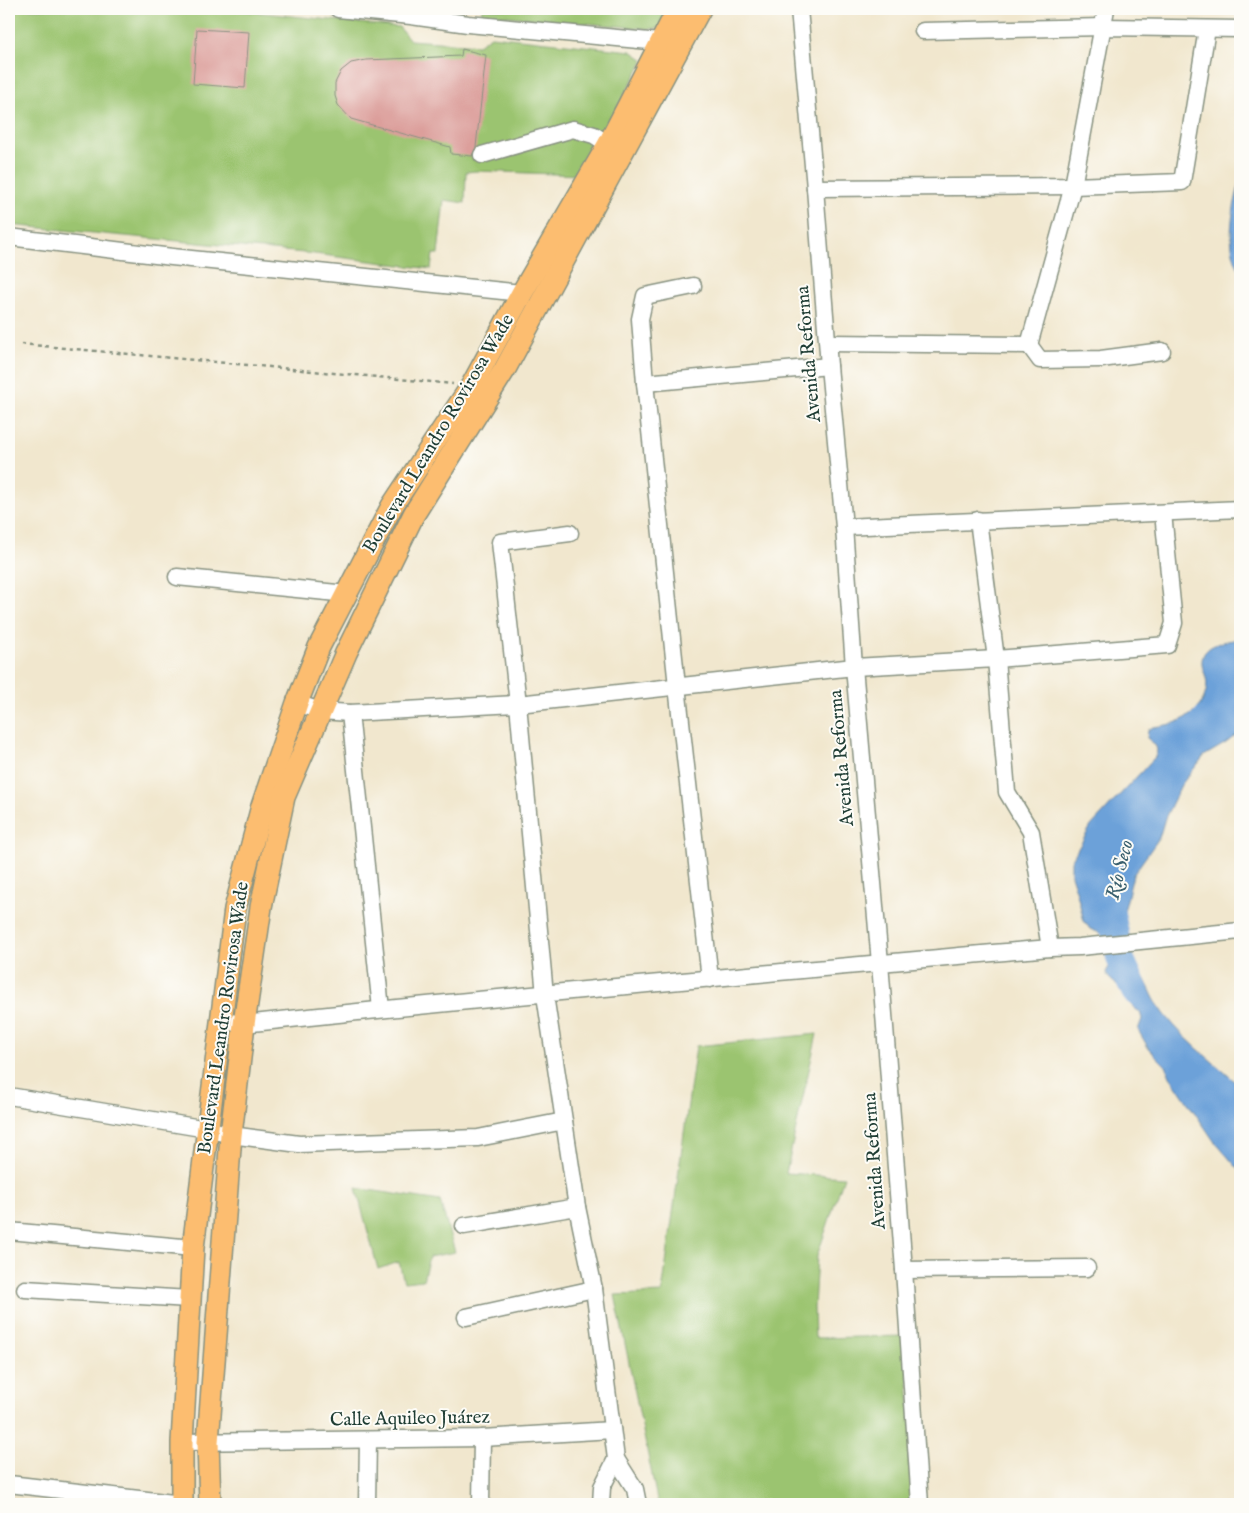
<svg xmlns="http://www.w3.org/2000/svg" width="1249" height="1513" viewBox="0 0 1249 1513" font-family="'IM FELL English',serif">
  <style>
    .green { fill: #9bc470; stroke: #5d8052 }
    .water { fill: #6ca1d9; stroke: #466f86 }
    .lines { fill: none; stroke-linecap: round; stroke-linejoin: round }
    .river { stroke: #6ca1d9; stroke-width: 28 }
    .building { fill: #dc9f9b }
    .minor-casing { stroke: #889281; stroke-width: 19 }
    .major-casing { stroke: #889281; stroke-width: 24 }
    .path { stroke: #889281; stroke-width: 2.5; stroke-dasharray: 4 4; stroke-linecap: butt }
    .minor { stroke: #fff; stroke-width: 16 }
    .major { stroke: #fcbd6f; stroke-width: 21 }
    .labels { text-anchor: middle; dominant-baseline: central; stroke-width: 4; stroke-linejoin: round; paint-order: stroke }
    .street-label { font-size: 19px; fill: #1f3d34; stroke: #fdfcf7 }
    .water-label { font-size: 20px; font-style: italic; fill: #3a606e; stroke: #fdfcf7 }
  </style>
  <rect width="100%" height="100%" fill="#fdfcf7"/>
  <filter id="ink" filterUnits="userSpaceOnUse"><feTurbulence type="fractalNoise" baseFrequency=".02" numOctaves="2"/><feDisplacementMap in="SourceGraphic" scale="10" xChannelSelector="R" yChannelSelector="G"/><feConvolveMatrix kernelMatrix="1 2 1 2 8 2 1 2 1" color-interpolation-filters="sRGB"/></filter>
  <filter id="wash" filterUnits="userSpaceOnUse"><feTurbulence type="fractalNoise" baseFrequency=".0096" numOctaves="4" result="noise"/><feDisplacementMap in="SourceGraphic" scale="20" xChannelSelector="R" yChannelSelector="G"/><feGaussianBlur stdDeviation="1.12" result="paint"/><feColorMatrix in="noise" values="0 0 0 0 0 0 0 0 0 0 0 0 0 0 0 0 0 1.4 0 .05"/><feComposite in="paint" operator="in"/></filter>
  <g filter="url(#wash)">
    <rect width="100%" height="100%" fill="#f1e7ce"/>
    <g class="green">
      <polygon points="9,9 224,9 399,27 410,40 478,45 491,36 631,51 644,60 579,175 477,171 466,172 465,203 444,200 438,254 433,254 431,269 315,254 9,225"/>
      <polygon points="482,9 683,9 660,28 650,29 481,14"/>
      <polygon points="817,1034 786,1173 844,1177 817,1256 814,1307 815,1338 905,1336 917,1504 658,1504 615,1295 662,1293 696,1046"/>
      <polygon points="356,1188 440,1201 455,1252 429,1257 423,1280 404,1282 399,1262 378,1269"/>
    </g>
    <g class="water">
      <path d="M 1240,183 L 1240,271 C 1225,245 1232,211 1240,183 Z"/>
      <path d="M 1240,639 L 1240,732 L 1226,743 L 1204,756 L 1181,785 L 1165,818 L 1159,838 L 1133,875 L 1122,920 L 1115,931 L 1100,933 L 1090,929 L 1084,921 L 1076,890 L 1071,875 L 1071,861 L 1091,826 L 1155,757 C 1160,747 1154,744 1147,738 L 1148,730 C 1155,725 1159,727 1166,725 C 1175,724 1187,718 1194,712 C 1203,704 1209,690 1206,678 C 1205,673 1202,668 1202,663 C 1201,644 1226,641 1240,639 Z"/>
      <path d="M 1120,958 C 1122,958 1125,958 1127,958 C 1139,961 1150,992 1156,1002 C 1178,1036 1211,1059 1240,1086 L 1240,1171 L 1214,1141 L 1171,1078 L 1166,1066 L 1149,1049 L 1138,1030 L 1142,1019 L 1140,1012 C 1127,1004 1131,1001 1122,990 C 1117,982 1110,983 1106,972 L 1111,964 Z"/>
    </g>
    <g class="lines">
      <polyline class="river" points="1111,894 1109,904 1120,958 1135,991"/>
    </g>
    <g id="blocks">
      <g class="building">
        <polygon points="197,29 249,32 245,88 193,84"/>
        <polygon points="462,49 486,55 476,147 472,156 451,154 450,147 351,119 338,105 335,96 335,83 341,71 351,63 366,60 461,56"/>
      </g>
    </g>
  </g>
  <g filter="url(#ink)">
    <use href="#blocks" fill-opacity="0" stroke="#889281" stroke-width="1"/>
    <g class="lines">
      <g class="minor-casing">
        <g id="minor">
          <polyline points="338,9 411,16 468,24 660,42 670,41"/>
          <polyline points="799,9 815,188 829,366 844,527 854,667 880,963 904,1270 920,1504"/>
          <polyline points="923,31 1104,27 1240,29"/>
          <polyline points="482,155 573,129 594,135 617,150"/>
          <polyline points="815,188 1073,186 1182,182 1207,29"/>
          <polyline points="9,237 172,257 522,293"/>
          <polyline points="693,286 645,296 640,319 645,383 677,686 710,979"/>
          <polyline points="828,343 1029,345"/>
          <polyline points="1029,345 1073,186 1106,9"/>
          <polyline points="1029,345 1040,360 1101,359 1162,351"/>
          <polyline points="645,383 829,366"/>
          <polyline points="978,520 996,659 1007,792 1031,832 1050,948"/>
          <polyline points="844,527 1240,509"/>
          <polyline points="570,533 500,542 518,704 545,995 577,1207 594,1289 616,1459 602,1487 601,1504"/>
          <polyline points="177,577 347,594"/>
          <polyline points="297,703 320,711 350,713 518,704 854,667 996,659 1167,645 1174,623 1163,513"/>
          <polyline points="350,713 381,1009"/>
          <path d="M 222,1021 L 244,1024 C 512,995 781,972 1050,948 L 1080,947 L 1240,931"/>
          <polyline points="9,1096 207,1129 231,1135 299,1144 478,1138 564,1121"/>
          <polyline points="464,1226 577,1207"/>
          <polyline points="9,1231 193,1248"/>
          <polyline points="904,1270 1087,1268"/>
          <polyline points="25,1289 189,1299"/>
          <polyline points="466,1317 594,1289"/>
          <polyline points="182,1442 482,1438 612,1430"/>
          <polyline points="616,1459 635,1489 638,1504"/>
          <polyline points="9,1484 182,1504"/>
          <polyline points="367,1504 368,1440"/>
          <polyline points="481,1504 482,1438"/>
        </g>
      </g>
      <g class="major-casing">
        <g id="major">
          <polyline points="182,1504 182,1442 193,1248 235,909 262,806 297,703 319,647 392,506 472,385 522,293 608,145 678,9"/>
          <polyline points="210,1504 208,1442 231,1135 244,1024 261,907 284,797 346,653 414,514 505,369 700,9"/>
        </g>
      </g>
      <polyline class="path" points="21,344 453,384"/>
      <use href="#minor" class="minor"/>
      <use href="#major" class="major"/>
    </g>
  </g>
  <g class="labels">
    <g class="street-label">
      <text transform="translate(809 354) rotate(-95)">Avenida Reforma</text>
      <text transform="translate(439 434) rotate(-59)">Boulevard Leandro Rovirosa Wade</text>
      <text transform="translate(842 758) rotate(-95)">Avenida Reforma</text>
      <text transform="translate(224 1018) rotate(-82)">Boulevard Leandro Rovirosa Wade</text>
      <text transform="translate(875 1161) rotate(-94)">Avenida Reforma</text>
      <text transform="translate(410 1419) rotate(-1)">Calle Aquileo Juárez</text>
    </g>
    <g class="water-label">
      <text transform="translate(1120 870) rotate(-76)">Río Seco</text>
    </g>
  </g>
  <rect width="1249" height="1513" fill="none" stroke="#fdfcf7" stroke-width="30"/>
</svg>
